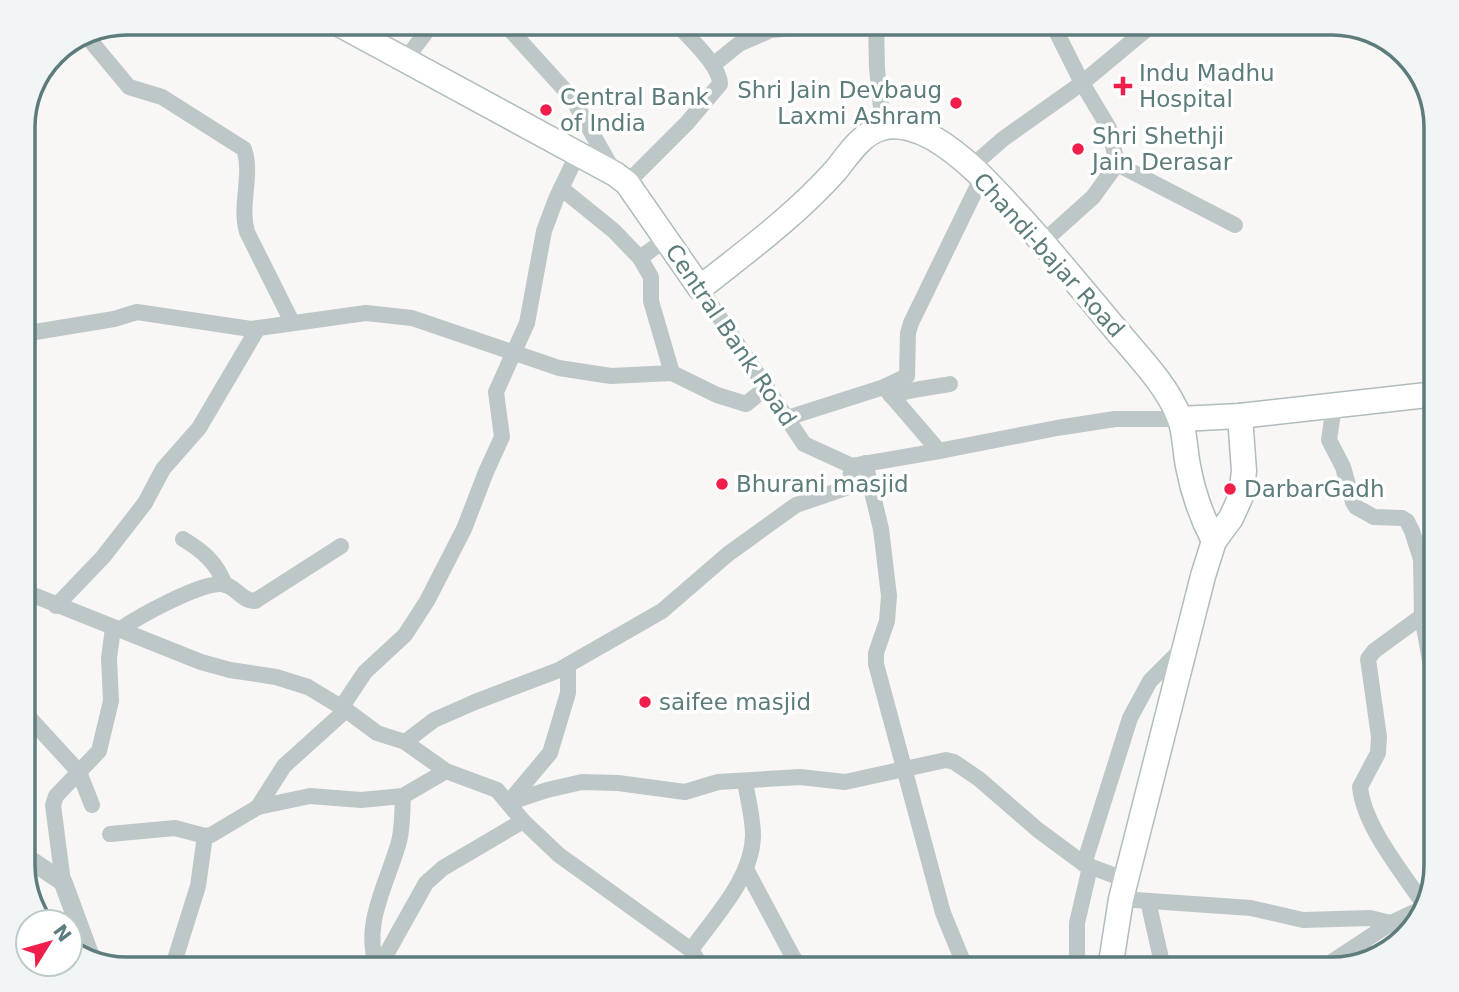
<svg xmlns="http://www.w3.org/2000/svg" width="1459" height="992" viewBox="0 0 1459 992" font-family="'DejaVu Sans',sans-serif">
  <style>
    .lines { fill: none; stroke-linecap: round; stroke-linejoin: round }
    .primary-casing { stroke: #b1bcbc; stroke-width: 27 }
    .minor { stroke: #bec7c7; stroke-width: 16 }
    .tertiary { stroke: #bec7c7; stroke-width: 19 }
    .primary { stroke: #fff; stroke-width: 24 }
    .poi-dot { fill: #ef1e4b; stroke: #fff; stroke-width: 2.5 }
    .labels { text-anchor: middle; dominant-baseline: central; stroke-width: 7; stroke-linejoin: round; paint-order: stroke }
    .poi-label { font-size: 23px; fill: #5d7c7c; stroke: #fff; text-anchor: start }
    .street-label { font-size: 23px; fill: #5d7c7c; stroke: #fff }
    .rim { fill: none; stroke: #5d7c7c; stroke-width: 3.5 }
  </style>
  <rect width="100%" height="100%" fill="#f8f7f5"/>
  <g class="lines">
    <g class="primary-casing">
      <g id="primary">
        <path d="M 337,23 L 615,174 L 627,183 L 700,288 C 747,251 796,215 836,170 C 848,155 862,133 882,128 C 898,123 919,130 933,138 C 966,157 993,188 1019,216 C 1051,251 1081,288 1112,325 C 1135,353 1167,384 1180,419 C 1185,433 1185,451 1188,466 C 1193,493 1201,516 1214,541"/>
        <polyline points="1180,419 1240,416 1436,394"/>
        <polyline points="1110,969 1121,899 1203,576 1214,541 1231,518 1241,496 1244,471 1240,416"/>
      </g>
    </g>
    <g class="minor">
      <polyline points="504,23 572,98 614,172"/>
      <polyline points="876,23 877,68 883,127"/>
      <polyline points="1233,23 1235,25"/>
      <path d="M 89,39 L 129,87 L 162,97 L 244,149 C 253,175 239,205 247,232 L 292,322"/>
      <polyline points="405,60 433,23"/>
      <polyline points="713,65 739,44 771,30 861,23"/>
      <polyline points="1117,164 1235,225"/>
      <polyline points="971,167 1003,139 1082,83 1052,23"/>
      <path d="M 627,183 L 687,123 L 720,84 C 720,65 689,38 676,23"/>
      <polyline points="561,188 614,231 640,258 651,277 651,301 672,373"/>
      <polyline points="1043,242 1093,197 1117,164 1109,128 1082,83 1154,23"/>
      <polyline points="640,258 666,239"/>
      <polyline points="700,288 804,444 852,466 939,451 1057,428 1115,419 1180,419"/>
      <polyline points="23,334 114,319 137,312 251,329 366,313 412,318 559,368 611,376 672,373 717,395 746,404 767,387"/>
      <polyline points="884,387 939,451"/>
      <path d="M 891,396 C 910,389 929,388 950,384"/>
      <polyline points="1334,406 1329,440 1343,467 1353,502 1356,507 1374,517 1402,518 1407,521 1412,531 1421,559 1422,616 1436,694"/>
      <polyline points="787,418 884,387 907,376 908,333 911,323 982,177"/>
      <polyline points="865,463 881,529 889,596 887,621 876,653 876,664 943,913 966,969"/>
      <path d="M 183,539 C 203,551 217,563 225,585"/>
      <polyline points="23,591 201,662 230,670 276,677 308,687 346,710 377,733 405,742 446,771 497,790 523,821 559,855 691,950 703,969"/>
      <polyline points="56,606 103,557 145,503 163,469 199,428 258,328"/>
      <path d="M 1422,616 L 1374,651 L 1368,659 L 1379,737 L 1378,753 L 1360,787 C 1364,827 1402,871 1424,905"/>
      <path d="M 119,630 C 138,617 200,582 223,584 C 236,586 241,601 255,601 L 341,546"/>
      <polyline points="341,708 365,672 405,635 427,601 464,529 486,472 502,437 496,392 527,323 544,231 556,199 578,153"/>
      <polyline points="23,711 79,772 92,805"/>
      <polyline points="405,742 434,720 475,702 559,670 662,611 728,554 796,505 849,487 852,466"/>
      <polyline points="508,803 547,790 582,782 618,783 685,792 718,782 800,777 845,782 946,760 954,762 979,779 1038,830 1084,864 1126,880"/>
      <polyline points="508,803 550,753 568,693 568,665"/>
      <polyline points="258,807 284,766 346,710"/>
      <polyline points="110,834 175,828 205,836 211,835 258,807 310,796 361,800 403,796 446,771"/>
      <polyline points="1084,864 1130,718 1150,681 1183,648"/>
      <polyline points="746,869 793,957 802,969"/>
      <polyline points="63,882 53,805 56,796 99,751 111,701 109,658 113,628"/>
      <polyline points="1121,899 1251,908 1303,920 1370,918 1391,923"/>
      <polyline points="1148,901 1162,963 1166,969"/>
      <path d="M 691,950 C 714,917 752,879 753,836 C 753,818 748,799 745,782"/>
      <polyline points="172,969 198,886 205,836"/>
      <polyline points="378,969 426,883 443,868 523,821"/>
      <path d="M 378,969 C 361,927 386,886 398,845 C 403,830 402,812 403,796"/>
      <polyline points="1077,969 1077,923 1090,867"/>
      <polyline points="1321,969 1391,923 1423,908"/>
    </g>
    <polyline class="tertiary" points="23,855 63,882 91,958"/>
    <use href="#primary" class="primary"/>
  </g>
  <g class="poi-dot">
    <path d="M1119.5 75.5h7v7h7v7h-7v7h-7v-7h-7v-7h7z"/>
    <circle cx="956" cy="103" r="7"/>
    <circle cx="546" cy="110" r="7"/>
    <circle cx="1078" cy="149" r="7"/>
    <circle cx="722" cy="484" r="7"/>
    <circle cx="1230" cy="489" r="7"/>
    <circle cx="645" cy="702" r="7"/>
  </g>
  <g class="labels">
    <g class="poi-label">
      <text x="1139" y="73">Indu Madhu<tspan x="1139" dy="26">Hospital</tspan></text>
      <text x="942" y="90" text-anchor="end">Shri Jain Devbaug<tspan x="942" dy="26">Laxmi Ashram</tspan></text>
      <text x="560" y="97">Central Bank<tspan x="560" dy="26">of India</tspan></text>
      <text x="1092" y="136">Shri Shethji<tspan x="1092" dy="26">Jain Derasar</tspan></text>
      <text x="736" y="484">Bhurani masjid</text>
      <text x="1244" y="489">DarbarGadh</text>
      <text x="659" y="702">saifee masjid</text>
    </g>
    <g class="street-label">
      <text transform="translate(1049 255) rotate(48)">Chandi-bajar Road</text>
      <text transform="translate(731 335) rotate(56)">Central Bank Road</text>
    </g>
  </g>
  <path d="M0 0H1459V992H0ZM127 35H1332A92 92 0 0 1 1424 127V865A92 92 0 0 1 1332 957H127A92 92 0 0 1 35 865V127A92 92 0 0 1 127 35Z" fill="#f2f5f5" fill-rule="evenodd"/>
  <path class="rim" d="M127 35H1332A92 92 0 0 1 1424 127V865A92 92 0 0 1 1332 957H127A92 92 0 0 1 35 865V127A92 92 0 0 1 127 35Z"/>
  <g transform="translate(49 943) rotate(53)"><circle r="33" fill="#ffffff" stroke="#becbcb" stroke-width="2"/>
  <path d="M0-5L12 26L0 18L-12 26Z" fill="#ef1e4b"/>
  <text y="-10" font-size="19" font-weight="bold" text-anchor="middle" fill="#5d7c7c">N</text>
  </g>
</svg>
